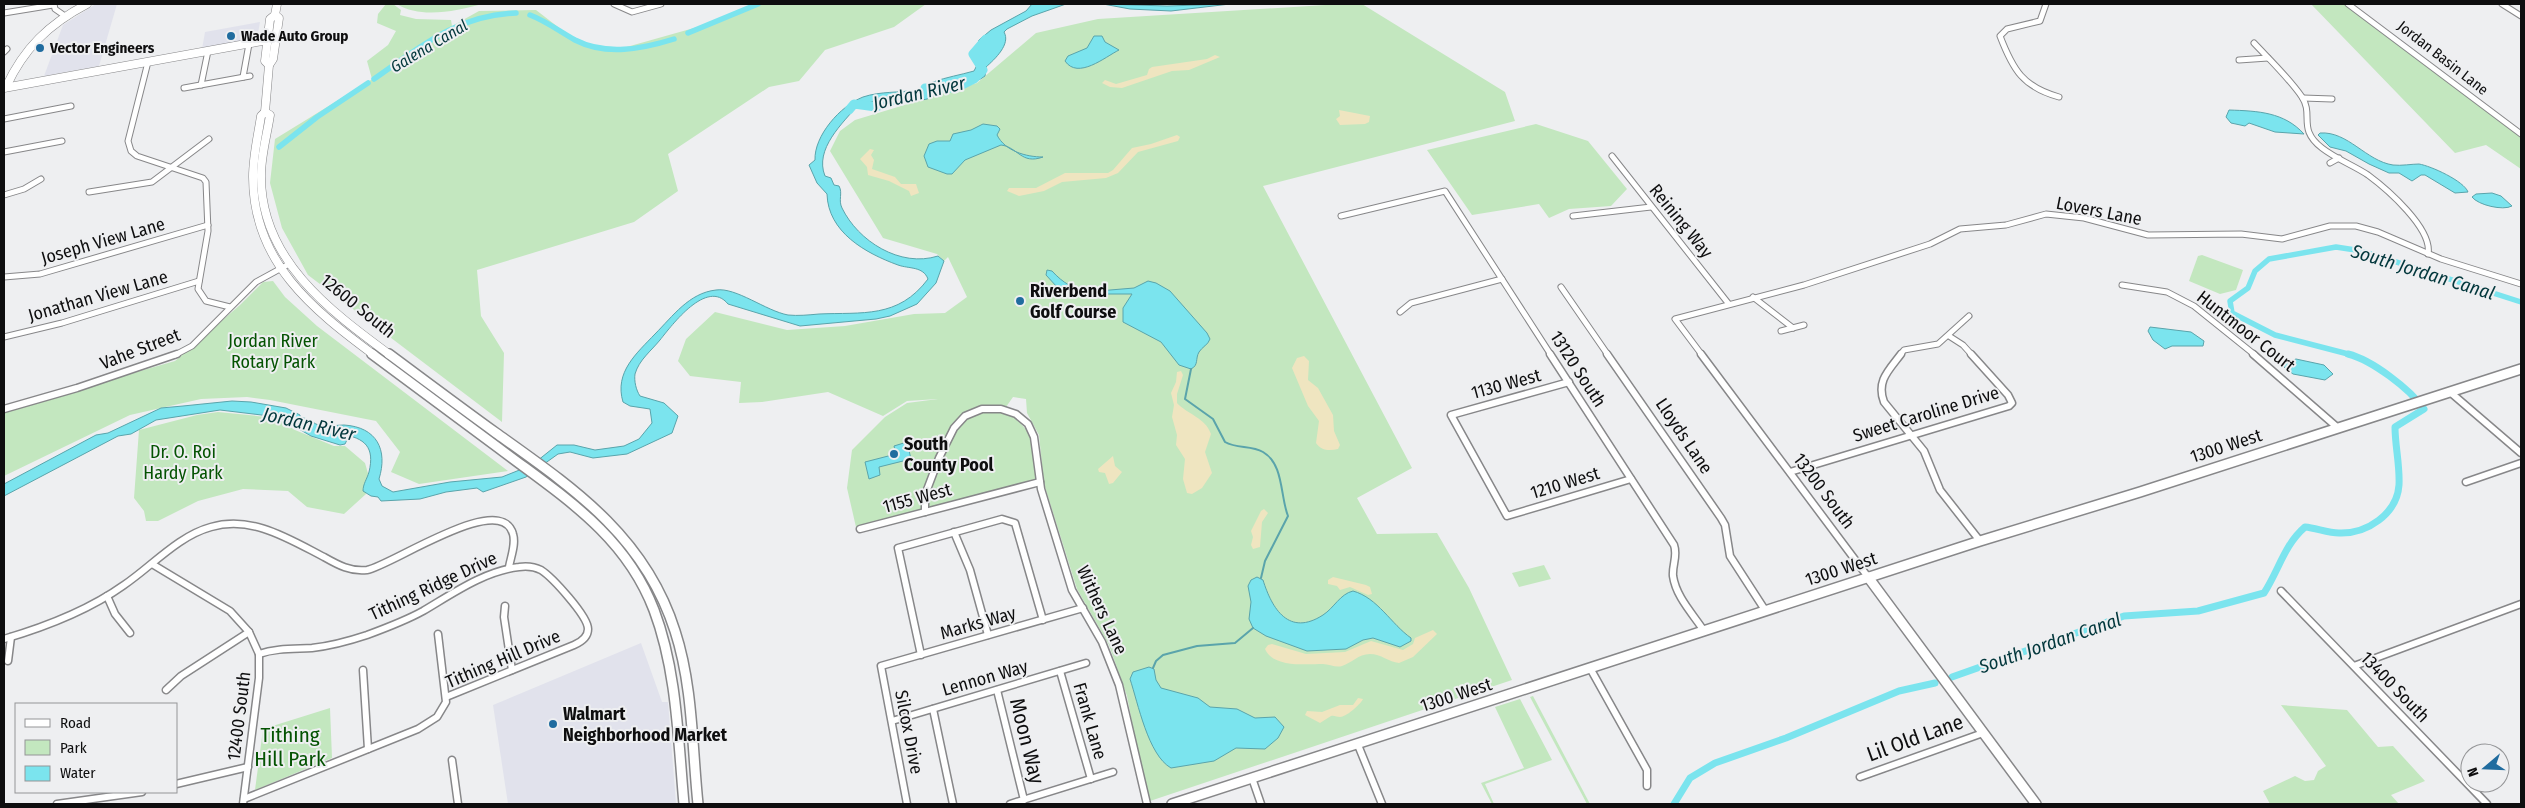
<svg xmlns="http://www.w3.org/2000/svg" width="2525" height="808" viewBox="0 0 2525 808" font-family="'Fira Sans Condensed',sans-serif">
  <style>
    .built { fill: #e1e2ec }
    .green { fill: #c3e7bf }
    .sand { fill: #efe5c0 }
    .water { fill: #7be4ee; stroke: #5aa4ab }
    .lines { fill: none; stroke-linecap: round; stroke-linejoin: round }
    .stream { stroke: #5aa4ab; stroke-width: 2 }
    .canal-far1 { stroke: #7be4ee; stroke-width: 5.5 }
    .canal { stroke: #7be4ee; stroke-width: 7 }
    .river { stroke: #7be4ee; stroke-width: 9 }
    .street-far1-casing { stroke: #878789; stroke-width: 7 }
    .street-casing { stroke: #878789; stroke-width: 9 }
    .secondary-far1-casing { stroke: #878789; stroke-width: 9 }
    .secondary-casing { stroke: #878789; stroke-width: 12 }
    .primary-far1-casing { stroke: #878789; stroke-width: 9 }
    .primary-casing { stroke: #878789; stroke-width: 12 }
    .street-far1 { stroke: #fff; stroke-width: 5 }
    .street { stroke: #fff; stroke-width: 6 }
    .secondary-far1 { stroke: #fff; stroke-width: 8 }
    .secondary { stroke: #fff; stroke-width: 9 }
    .primary-far1 { stroke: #fff; stroke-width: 8 }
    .primary { stroke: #fff; stroke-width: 9 }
    .poi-dot { fill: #206c9f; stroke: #eeeff1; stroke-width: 2 }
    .labels { text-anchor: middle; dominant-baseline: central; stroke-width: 4; stroke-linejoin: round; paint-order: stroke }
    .far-poi-label { font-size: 15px; font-weight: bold; fill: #0e0e0f; stroke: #eeeff1; text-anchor: start }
    .far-street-label { font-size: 15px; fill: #0e0e0f; stroke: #eeeff1 }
    .far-water-label { font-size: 16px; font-style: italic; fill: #02373c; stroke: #eeeff1 }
    .street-label { font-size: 18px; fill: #0e0e0f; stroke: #eeeff1 }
    .poi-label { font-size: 18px; font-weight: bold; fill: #0e0e0f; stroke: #eeeff1; text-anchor: start }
    .park-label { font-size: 18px; fill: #045302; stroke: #eeeff1 }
    .water-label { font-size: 19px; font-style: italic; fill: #02373c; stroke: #eeeff1 }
    .near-park-label { font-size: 21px; fill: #045302; stroke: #eeeff1 }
    .near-street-label { font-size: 21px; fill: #0e0e0f; stroke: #eeeff1 }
  </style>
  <rect width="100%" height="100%" fill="#eeeff1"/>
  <g class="built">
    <polygon points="96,4 117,4 99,66 44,76 63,25"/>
    <polygon points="260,22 257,39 202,49 205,32"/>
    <polygon points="641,643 662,702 668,702 676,804 508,804 493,705"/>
  </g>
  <g class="green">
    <polygon points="386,4 393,4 401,10 400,15 416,19 451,20 452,26 479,11 536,10 580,44 623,48 701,26 763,4 926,4 894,27 825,50 799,81 769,87 668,154 678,191 634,222 477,270 481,316 504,353 502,422 308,275 282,228 270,183 275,139 371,80 423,42 372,79 367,61 388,45 396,31 377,23 378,14"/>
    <path d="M 397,4 L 482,4 C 457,11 420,19 397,4 Z"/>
    <polygon points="1341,4 1362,4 1505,92 1515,121 1263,186 1412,468 1357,498 1377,534 1437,533 1469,588 1512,680 1150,801 1142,775 1127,696 1109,645 1077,589 1044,484 1039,435 1027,413 1026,399 1013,397 1006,407 1030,434 1036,480 856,527 847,488 852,450 885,417 907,403 938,399 907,401 883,416 828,392 762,402 739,403 741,382 690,376 678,361 686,339 715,312 787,330 845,326 914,314 945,313 967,297 948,257 944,261 937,254 883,238 830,151 840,131 855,120 977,83 1036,33 1098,19"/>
    <polygon points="2311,4 2345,4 2398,41 2521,137 2521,169 2486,145 2455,153"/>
    <polygon points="1536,124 1588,141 1627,189 1611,206 1569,209 1549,218 1539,204 1472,215 1427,150"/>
    <polygon points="2202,255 2243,270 2236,290 2220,294 2189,281 2198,256"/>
    <polygon points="273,281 285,297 317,326 508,471 419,484 391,472 400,452 376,421 270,400 247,397 201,399 130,415 4,476 4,410 175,361 240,305 263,282"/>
    <polygon points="218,412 277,418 295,430 334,446 345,446 365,463 369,477 365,485 366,494 344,514 307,507 288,491 243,489 198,501 158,521 146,521 144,511 134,498 139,430 197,415"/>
    <polygon points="1544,565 1551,579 1519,587 1512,573"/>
    <polygon points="1533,696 1590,804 1587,804 1530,697"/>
    <polygon points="1520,699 1552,760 1485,784 1494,804 1492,804 1481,783 1524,768 1495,707"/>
    <polygon points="2281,705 2347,710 2378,747 2393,746 2425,781 2391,795 2399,804 2270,804 2263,791 2295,776 2305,781 2314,780 2318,771 2326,766"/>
    <polygon points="330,708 332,758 255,790 263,729"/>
  </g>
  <g class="sand">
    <polygon points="1215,55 1220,57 1189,70 1172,71 1122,88 1110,87 1102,83 1105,80 1116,84 1147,75 1149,69 1152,67 1207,59"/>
    <polygon points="1339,110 1370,116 1369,122 1365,124 1340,125 1336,119 1340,116"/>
    <polygon points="1177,135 1180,137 1178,141 1138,152 1118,173 1106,178 1062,182 1044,191 1019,196 1007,191 1009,188 1036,188 1065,173 1108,173 1113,170 1132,148 1151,144"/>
    <polygon points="870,149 874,150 871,155 874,160 872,169 895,177 901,184 916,184 919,193 911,196 909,191 889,181 868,175 867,167 860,159"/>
    <path d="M 1304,356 L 1309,361 L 1308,380 L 1318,388 L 1333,415 L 1334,431 L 1340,445 L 1338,449 C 1330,451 1321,451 1316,443 L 1319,421 L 1308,406 L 1292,368 L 1297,358 Z"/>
    <path d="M 1181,371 L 1183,375 L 1177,394 L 1177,403 C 1188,415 1205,417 1211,434 L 1205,452 L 1212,473 L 1202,488 L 1192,494 L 1187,493 L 1183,479 L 1185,459 L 1176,445 L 1177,435 L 1172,417 L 1174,405 L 1171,393 L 1176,382 L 1177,372 Z"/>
    <polygon points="1113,456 1115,466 1122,472 1113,483 1109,484 1105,473 1099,472 1098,469"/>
    <polygon points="1264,509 1268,513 1262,522 1260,547 1253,549 1251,545 1253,537 1251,531 1261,511"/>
    <polygon points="1333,577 1366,585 1370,587 1372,594 1368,595 1350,587 1340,590 1337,586 1328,584 1328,580"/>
    <path d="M 1433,630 L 1437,634 L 1413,657 L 1399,663 C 1389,662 1381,654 1370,654 C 1358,654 1352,663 1342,666 C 1336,668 1329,664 1323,664 C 1307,664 1273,668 1265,649 L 1268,645 L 1272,644 L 1306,654 L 1345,652 L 1371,641 L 1403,650 L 1413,644 L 1415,638 Z"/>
    <path d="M 1358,698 L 1363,699 C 1360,705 1346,717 1340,717 C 1337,717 1334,715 1331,716 L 1320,723 L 1305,715 L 1307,711 L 1322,712 L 1340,705 L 1353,705 Z"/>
  </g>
  <g class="water">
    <path d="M 1032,4 L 1066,4 L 1032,16 L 1007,29 L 1004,32 C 1011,44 995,59 986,67 L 985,76 C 974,85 963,80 950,84 C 946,85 942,87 938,89 C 935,97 928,100 919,100 L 917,97 L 893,103 L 877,101 L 858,105 C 843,123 814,149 825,176 L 831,178 L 834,185 L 839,186 C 843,193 838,200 842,208 C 858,241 900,268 938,256 L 944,261 L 936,283 L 917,304 L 890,316 L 876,319 L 800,326 L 728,304 C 707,278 672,325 660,340 C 651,351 639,360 635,374 C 634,381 636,390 640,396 L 664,403 L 678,416 L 672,433 L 627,454 L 593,458 L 570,452 L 558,454 L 526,477 L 483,492 L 477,488 L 446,492 L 420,499 L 381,501 L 378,497 L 371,496 L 363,491 C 363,484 367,479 369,472 C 375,447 365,438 341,434 L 340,436 L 347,440 L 345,444 L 340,445 L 311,436 L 278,417 L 220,410 L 156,420 L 131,434 L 118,436 L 4,496 L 4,484 L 96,435 L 108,433 L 161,408 L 183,406 L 232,401 L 251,402 L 286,408 L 300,415 L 300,418 C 309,417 313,424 321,426 C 328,427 336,425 344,425 C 377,427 388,450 379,479 L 382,486 L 393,492 L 450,482 L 502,477 L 532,465 L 557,445 L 574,445 L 595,450 L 624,446 L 639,439 L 652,423 L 650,409 L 630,406 L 623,402 C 614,372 637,353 655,334 C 673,316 689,293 716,290 C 736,287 766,311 788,315 C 798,316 808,315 819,314 C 862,312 898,319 928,279 C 923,266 909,269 898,265 C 865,253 828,232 827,194 L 817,183 L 809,165 L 815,160 C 814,136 840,106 863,97 C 881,91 899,93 916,90 C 923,90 927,84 933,82 C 947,77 960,75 974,71 L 978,63 L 975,54 L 979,40 L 991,30 L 1026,11 Z"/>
    <polygon points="1103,4 1167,6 1230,4 1171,11 1130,9"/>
    <path d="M 1094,36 L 1102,36 L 1105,42 L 1119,50 C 1105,57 1078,80 1065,61 L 1068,56 L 1087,48 Z"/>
    <path d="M 2229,110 C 2258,111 2284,112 2304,134 L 2275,132 L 2249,123 L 2245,126 L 2231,123 L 2226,117 Z"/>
    <path d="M 983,124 L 997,126 L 1000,129 L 997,135 C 1005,151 1026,157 1043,157 C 1021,165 1018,147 1001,145 L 965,160 L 952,174 L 947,174 L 928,167 L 924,156 L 929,144 L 937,141 L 950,141 L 953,134 L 971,130 Z"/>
    <path d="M 2320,133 C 2348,131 2366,161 2393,165 C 2401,166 2412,164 2419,164 C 2431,166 2464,181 2468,192 L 2455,193 L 2425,175 L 2421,175 L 2412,181 L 2399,173 L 2389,173 L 2369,164 L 2346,151 L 2330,147 L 2318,135 Z"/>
    <path d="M 2492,193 L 2501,196 L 2512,206 C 2503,211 2478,205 2472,197 L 2476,194 Z"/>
    <path d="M 1047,270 L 1052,271 C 1063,283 1074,290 1091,291 L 1081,295 L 1057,287 L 1046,275 Z"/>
    <path d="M 1148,281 L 1156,283 L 1170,291 L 1207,333 L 1210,339 C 1208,345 1202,347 1199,352 C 1195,359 1199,365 1191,369 L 1179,365 L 1161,342 L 1123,322 L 1123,308 L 1132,294 L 1093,294 L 1098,291 L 1134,288 Z"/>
    <polygon points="2150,327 2191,332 2204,341 2203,346 2172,346 2165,349 2153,340 2148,331"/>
    <polygon points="2296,359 2324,365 2333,374 2325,380 2293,374 2284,367 2284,363"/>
    <polygon points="907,442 911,459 879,467 880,475 869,479 865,462 896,454 894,446"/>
    <path d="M 1257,577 L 1263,580 C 1272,609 1289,637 1323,615 C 1334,608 1340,594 1353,591 C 1378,598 1391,624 1411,638 L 1411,641 L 1400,647 L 1373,638 L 1363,640 L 1346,649 L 1307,651 L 1266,636 L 1253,628 L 1249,619 L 1251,602 L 1248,586 L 1251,580 Z"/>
    <path d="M 1149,667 L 1154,669 L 1156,680 L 1161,688 L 1198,698 L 1210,707 L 1237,709 L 1255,718 L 1275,717 L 1284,727 L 1278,738 L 1265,749 L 1236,748 L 1214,761 L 1171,768 C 1148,755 1138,703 1130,679 L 1133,672 Z"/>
  </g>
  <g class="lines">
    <g class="stream">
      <path d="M 1191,369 L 1185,399 L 1213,419 L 1225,442 C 1237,449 1251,445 1263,452 C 1284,464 1280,496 1288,516 L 1265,561 L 1261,578"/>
      <polyline points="1153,668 1156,661 1163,655 1197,646 1235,643 1253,628"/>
    </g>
    <g class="canal-far1">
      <path d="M 530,15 C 546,21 559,31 575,40 C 606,56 642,49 674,39"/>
      <polyline points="688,33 758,4"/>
      <path d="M 374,79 C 420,47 457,15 516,13"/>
      <polyline points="279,147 317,117 368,83"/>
      <polyline points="2352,355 2275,335 2232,313 2230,301 2248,288 2255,271 2269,259 2336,247 2362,251 2521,302"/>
    </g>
    <g class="canal">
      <path d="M 1952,677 L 2124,616 L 2198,611 L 2264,593 C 2279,570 2284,545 2305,527 C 2316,528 2328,533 2339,533 C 2367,534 2397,514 2399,485 C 2400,465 2395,446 2395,427 L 2424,409 C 2410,389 2372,360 2348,354"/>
      <polyline points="1674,804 1690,778 1715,763 1786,738 1899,691 1935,683"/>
    </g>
    <g class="river">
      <polyline points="925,88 956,88 974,79 983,70 973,54 986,39"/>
      <polyline points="849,110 854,104 876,107 902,97"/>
    </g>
    <g class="street-far1-casing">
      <g id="street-far1">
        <polyline points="54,4 55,9 65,16"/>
        <polyline points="614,4 632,12 661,4"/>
        <path d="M 2046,4 L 2040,21 L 2007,29 L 2000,36 C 2013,70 2023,87 2059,97"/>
        <polyline points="2348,4 2521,134"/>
        <polyline points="2502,4 2521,16"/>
        <polyline points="4,13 53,5"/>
        <path d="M 2254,43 C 2270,60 2289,78 2302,97 C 2314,115 2297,129 2322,148 C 2336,159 2353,165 2368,175 C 2387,189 2433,229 2428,254"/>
        <polyline points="4,52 7,49"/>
        <polyline points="2239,60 2268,58"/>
        <polyline points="148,62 128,141 131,151 137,156 203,178 206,182 208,231 198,289 206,301 230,307"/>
        <polyline points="243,77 249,44"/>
        <polyline points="201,85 208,51"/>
        <polyline points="184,88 250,76"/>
        <polyline points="2303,98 2332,99"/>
        <polyline points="4,119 71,106"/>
        <polyline points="4,152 62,141"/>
        <polyline points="1612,156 1728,303"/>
        <polyline points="2330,163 2339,158"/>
        <polyline points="89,192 152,182 209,139"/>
        <polyline points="4,195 24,189 41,179"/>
        <polyline points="1341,216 1445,191 1551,355"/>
        <polyline points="1573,216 1651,207"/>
        <polyline points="4,277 40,274 208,225"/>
        <polyline points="2122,285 2167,292 2194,306 2255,355"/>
        <polyline points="1561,287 1608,355"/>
        <polyline points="1753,297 1793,328"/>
        <polyline points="1400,312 1411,303 1502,279"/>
        <polyline points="1781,331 1804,325"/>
        <polyline points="1949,336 1963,345 1972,355"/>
        <polyline points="4,337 62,323 199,281"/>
        <polyline points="175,355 192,346 256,282 289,264"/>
        <polyline points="1702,355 1675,319 1804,285 1930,244 1960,229 2006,225 2046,214 2084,218 2148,235 2241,234 2282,239 2330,226 2356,226 2378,232 2441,259 2521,284"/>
        <polyline points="1900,355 1904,350 1938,344 1969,316"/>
      </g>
    </g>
    <g class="street-casing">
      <g id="street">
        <path d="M 1550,354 L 1674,545 C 1678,556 1672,565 1673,576 C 1676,597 1693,614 1704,631"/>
        <polyline points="1607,354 1721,518 1725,525 1730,556 1765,610"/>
        <polyline points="1701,354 1868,577"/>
        <path d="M 1901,354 C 1889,370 1876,381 1884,402 L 1924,451 L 1940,490 L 1980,541"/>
        <polyline points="2253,354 2338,428"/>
        <polyline points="1569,382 1451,415 1507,516 1631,479"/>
        <polyline points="2450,392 2521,453"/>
        <polyline points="4,409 77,388 177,354"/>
        <polyline points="1790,472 2009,406 2012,403 2008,395 1971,354"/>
        <polyline points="2466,482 2521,463"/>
        <polyline points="925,512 925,495 939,458 954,428 965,416 982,409 1001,409 1016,414 1028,424 1034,437 1041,489 1072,590 1102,642 1119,685 1147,804"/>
        <polyline points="860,529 1040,482"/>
        <polyline points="954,532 970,570 988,635"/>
        <polyline points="152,564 230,611 249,632 259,654 259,678 243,804"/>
        <polyline points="2281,591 2487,804"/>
        <polyline points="107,596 115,614 130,633"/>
        <polyline points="505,606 504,617 512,670"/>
        <path d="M 4,639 C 45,627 89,610 124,585 C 152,566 178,536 211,527 C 252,515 289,539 324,557 C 338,565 351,572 367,570 C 391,566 501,490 513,534 C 516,544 511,556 509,567"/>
        <path d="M 259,654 C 276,648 294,649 312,648 C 330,646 349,641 367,635 C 386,628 405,621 423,611 C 452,594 484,571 519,567 C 526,566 535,567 541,570 C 552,577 588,616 588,629 C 588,637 581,642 574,645 L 446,697"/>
        <polyline points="921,655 898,548 1002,519 1015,523 1043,620"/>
        <polyline points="8,661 11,637"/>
        <polyline points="2354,666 2521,604"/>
        <polyline points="1590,668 1647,770 1647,786"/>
        <polyline points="363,670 368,749"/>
        <polyline points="1060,671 1091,779"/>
        <polyline points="166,690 181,676 249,632"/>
        <polyline points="997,690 1024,800"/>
        <polyline points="933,709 953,804"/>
        <polyline points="892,721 1086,663"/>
        <polyline points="1358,745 1382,804"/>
        <polyline points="452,760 458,804"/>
        <polyline points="1860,777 1983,733"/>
        <polyline points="1252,778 1261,804"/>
        <polyline points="176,784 248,767"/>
        <polyline points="244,799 418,729 437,717 446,702 438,634"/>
        <polyline points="57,804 142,792"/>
        <polyline points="907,804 881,666 1083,608"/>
        <polyline points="1010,804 1113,772"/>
      </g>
    </g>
    <g class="secondary-far1-casing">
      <g id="secondary-far1">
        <path d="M 6,87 C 24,48 49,24 87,4"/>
        <polyline points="4,88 268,40"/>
      </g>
    </g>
    <g class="secondary-casing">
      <g id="secondary">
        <polyline points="1868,577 2036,804"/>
        <polyline points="1172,804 1980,541 2140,492 2521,369"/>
      </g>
    </g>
    <g class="primary-far1-casing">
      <g id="primary-far1">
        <polyline points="269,65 273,59 279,18 275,15"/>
        <path d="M 265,112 L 270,115 C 267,135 261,155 261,175 C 260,259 329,310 390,355"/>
        <path d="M 265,112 L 261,116 C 258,136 253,156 253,177 C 253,262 312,309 374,355"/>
        <polyline points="265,112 269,65 265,61 270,19 275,15 277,4"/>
      </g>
    </g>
    <g class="primary-casing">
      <g id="primary">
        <path d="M 372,354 C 415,386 457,417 500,449 C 562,496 625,534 654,610 C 677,671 678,739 684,804"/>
        <path d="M 389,354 C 424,380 460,407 496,433 C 573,488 645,536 675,631 C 693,686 692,747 698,804"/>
      </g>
    </g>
    <use href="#street-far1" class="street-far1"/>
    <use href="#street" class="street"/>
    <use href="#secondary-far1" class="secondary-far1"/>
    <use href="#secondary" class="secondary"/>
    <use href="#primary-far1" class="primary-far1"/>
    <use href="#primary" class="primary"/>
  </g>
  <g class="poi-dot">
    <circle cx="231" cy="36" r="5"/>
    <circle cx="40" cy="48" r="5"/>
    <circle cx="1020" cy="301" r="5"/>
    <circle cx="894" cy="454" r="5"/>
    <circle cx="553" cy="724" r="5"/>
  </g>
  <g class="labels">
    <g class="far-poi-label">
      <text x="241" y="36">Wade Auto Group</text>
      <text x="50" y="48">Vector Engineers</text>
    </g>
    <g class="far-street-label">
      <text transform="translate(2443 58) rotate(38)">Jordan Basin Lane</text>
    </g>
    <g class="far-water-label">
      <text transform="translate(429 46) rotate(-31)">Galena Canal</text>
    </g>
    <g class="street-label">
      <text transform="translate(2099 211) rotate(11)">Lovers Lane</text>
      <text transform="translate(1681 221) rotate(51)">Reining Way</text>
      <text transform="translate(103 241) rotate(-16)">Joseph View Lane</text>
      <text transform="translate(98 296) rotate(-16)">Jonathan View Lane</text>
      <text transform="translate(358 306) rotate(39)">12600 South</text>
      <text transform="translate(2246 331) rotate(38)">Huntmoor Court</text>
      <text transform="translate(140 349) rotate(-21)">Vahe Street</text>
      <text transform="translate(1578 369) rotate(57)">13120 South</text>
      <text transform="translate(1506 384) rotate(-15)">1130 West</text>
      <text transform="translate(1926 414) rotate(-17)">Sweet Caroline Drive</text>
      <text transform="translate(1684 436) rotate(56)">Lloyds Lane</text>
      <text transform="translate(2226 446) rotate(-18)">1300 West</text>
      <text transform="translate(1565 483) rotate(-17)">1210 West</text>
      <text transform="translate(1824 491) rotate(53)">13200 South</text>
      <text transform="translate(917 498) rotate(-15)">1155 West</text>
      <text transform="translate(1841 569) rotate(-18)">1300 West</text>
      <text transform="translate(433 586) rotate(-25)">Tithing Ridge Drive</text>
      <text transform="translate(1102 610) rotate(65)">Withers Lane</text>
      <text transform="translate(978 623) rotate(-16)">Marks Way</text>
      <text transform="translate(503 659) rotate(-23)">Tithing Hill Drive</text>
      <text transform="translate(985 678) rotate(-16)">Lennon Way</text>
      <text transform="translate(2395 687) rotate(46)">13400 South</text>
      <text transform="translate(1456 695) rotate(-18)">1300 West</text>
      <text transform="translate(239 716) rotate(-83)">12400 South</text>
      <text transform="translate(1090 721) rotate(74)">Frank Lane</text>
      <text transform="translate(909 732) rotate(79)">Silcox Drive</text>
    </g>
    <g class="poi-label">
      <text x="1030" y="291">Riverbend<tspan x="1030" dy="21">Golf Course</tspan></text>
      <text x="904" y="444">South<tspan x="904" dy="21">County Pool</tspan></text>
      <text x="563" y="714">Walmart<tspan x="563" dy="21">Neighborhood Market</tspan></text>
    </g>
    <g class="park-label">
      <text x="273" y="341">Jordan River<tspan x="273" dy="21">Rotary Park</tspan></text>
      <text x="183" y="452">Dr. O. Roi<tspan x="183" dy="21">Hardy Park</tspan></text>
    </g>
    <g class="water-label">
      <text transform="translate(919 93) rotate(-13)">Jordan River</text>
      <text transform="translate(2423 272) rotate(17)">South Jordan Canal</text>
      <text transform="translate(309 424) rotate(13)">Jordan River</text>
      <text transform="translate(2050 643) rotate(-19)">South Jordan Canal</text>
    </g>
    <g class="near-park-label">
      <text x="290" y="735">Tithing<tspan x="290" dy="24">Hill Park</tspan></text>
    </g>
    <g class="near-street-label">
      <text transform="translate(1915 738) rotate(-20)">Lil Old Lane</text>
      <text transform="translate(1027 741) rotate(76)">Moon Way</text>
    </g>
  </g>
  <rect width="2525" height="808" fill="none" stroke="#0e0e0f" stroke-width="10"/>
  <rect x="15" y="703" width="162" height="90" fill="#eeeff1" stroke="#949597"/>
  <rect x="25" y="719" width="25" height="8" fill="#ffffff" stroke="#949597"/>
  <text x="60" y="728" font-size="15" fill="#0e0e0f">Road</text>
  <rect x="25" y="740" width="25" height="15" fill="#c3e7bf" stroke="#949597"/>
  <text x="60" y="753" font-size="15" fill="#0e0e0f">Park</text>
  <rect x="25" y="766" width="25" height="15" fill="#7be4ee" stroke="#949597"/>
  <text x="60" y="778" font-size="15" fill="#0e0e0f">Water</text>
  <g transform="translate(2485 768) rotate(251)"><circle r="24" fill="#eeeff1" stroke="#949597"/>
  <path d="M0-4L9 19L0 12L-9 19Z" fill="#206c9f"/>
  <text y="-8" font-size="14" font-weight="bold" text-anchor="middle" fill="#0e0e0f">N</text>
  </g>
</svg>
